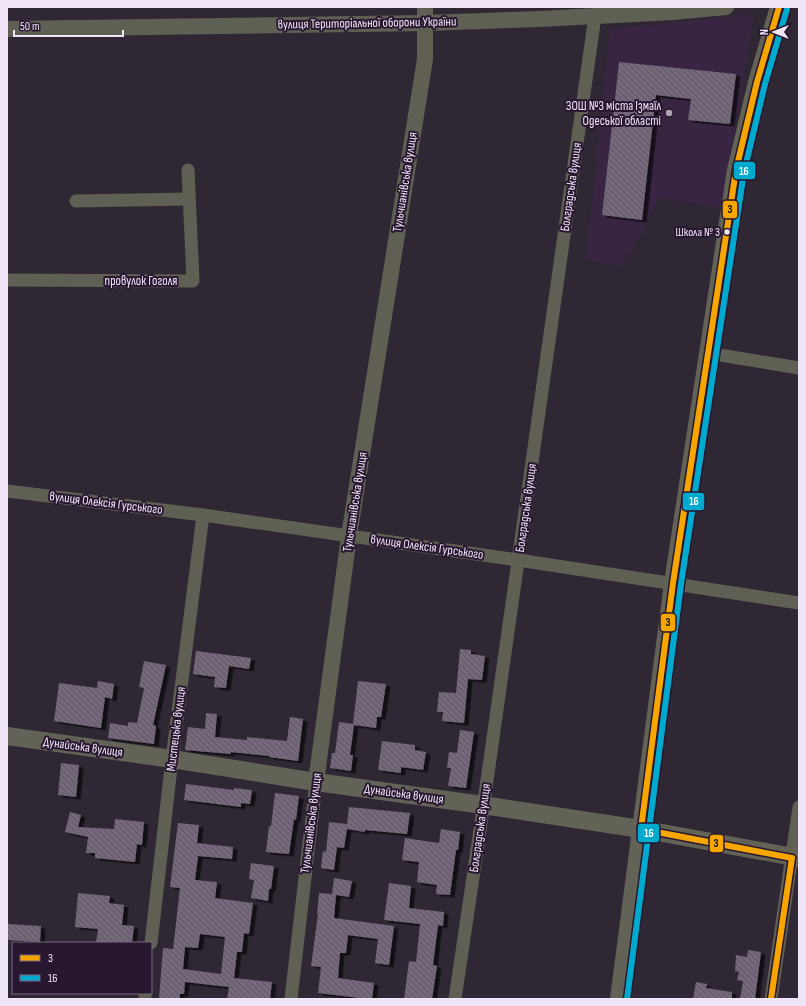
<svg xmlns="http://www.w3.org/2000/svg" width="806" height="1006" viewBox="0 0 806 1006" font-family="'Sofia Sans Condensed',sans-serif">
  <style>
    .built { fill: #382541 }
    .building { fill: url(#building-back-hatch); fill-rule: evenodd; filter: url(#shadow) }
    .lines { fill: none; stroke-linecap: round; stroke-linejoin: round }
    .minor { stroke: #5f6053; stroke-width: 13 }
    .tertiary { stroke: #5f6053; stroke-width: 16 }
    .secondary { stroke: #626256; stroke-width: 18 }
    .bus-1-casing { stroke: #281730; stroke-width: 9 }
    .bus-2-casing { stroke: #281730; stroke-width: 9 }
    .bus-1 { stroke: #f7a600; stroke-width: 6 }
    .bus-2 { stroke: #00a9ce; stroke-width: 6 }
    .poi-dot { fill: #ada2b2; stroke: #281730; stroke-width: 1.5 }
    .bus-dot { fill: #f0e5f6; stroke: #281730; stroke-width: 1.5 }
    .labels { text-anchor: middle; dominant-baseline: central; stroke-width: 4; stroke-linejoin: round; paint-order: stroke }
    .bus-label { font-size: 12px; fill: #f0e5f6; stroke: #281730; text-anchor: end }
    .street-label { font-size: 13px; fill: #f0e5f6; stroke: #281730 }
    .poi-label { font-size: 13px; fill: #f0e5f6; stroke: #281730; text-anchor: end }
    .line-badge { stroke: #281730; stroke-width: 1.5 }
    .badge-label { font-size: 11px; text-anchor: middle; font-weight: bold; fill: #fff }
    .pale-badge-label { font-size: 11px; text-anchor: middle; font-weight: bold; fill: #111 }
  </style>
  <defs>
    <pattern id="building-back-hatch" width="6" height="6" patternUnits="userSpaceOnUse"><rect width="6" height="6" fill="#74687a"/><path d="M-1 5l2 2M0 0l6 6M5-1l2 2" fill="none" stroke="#5c5560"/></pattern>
    <filter id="shadow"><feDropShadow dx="4.5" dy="2.5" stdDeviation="0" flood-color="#0009"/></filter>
  </defs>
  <rect width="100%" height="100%" fill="#302734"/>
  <polygon class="built" points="754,14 722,208 658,198 644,231 621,266 586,260 610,29"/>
  <g class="building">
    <polygon points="619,62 736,74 730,124 688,120 691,99 656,95 642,220 602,215"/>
    <polygon points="460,649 471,650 471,654 485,656 482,680 468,679 464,723 442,721 443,712 437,712 439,692 456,693"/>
    <polygon points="196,651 251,658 249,669 229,666 226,688 214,687 215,677 193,674"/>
    <polygon points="144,661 166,665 153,725 156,726 154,744 108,738 110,723 128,726 128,722 137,723 144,688 139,687"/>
    <polygon points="98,681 114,684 112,699 105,697 101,728 54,721 59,683 97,688"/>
    <polygon points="358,681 386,684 381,717 377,717 376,728 354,725 350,755 353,755 351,771 330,768 332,753 335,753 339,722 353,724"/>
    <polygon points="206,713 217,714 215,737 247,740 247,737 287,741 290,717 303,719 298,761 269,757 269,756 231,752 231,754 185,750 188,727 205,729"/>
    <polygon points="460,730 474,732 466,788 448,786 451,768 447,768 449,752 457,753"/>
    <polygon points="382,741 415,745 415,750 426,752 423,770 401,767 401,773 378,770"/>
    <polygon points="61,763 79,765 76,797 58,795"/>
    <polygon points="186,784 234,790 234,788 252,790 250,804 241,803 241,807 184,800"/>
    <polygon points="275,793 299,796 296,820 294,819 289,854 266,852 269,826 271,826"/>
    <polygon points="349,807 410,813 407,834 365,830 365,832 347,829 344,848 337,847 334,870 321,868 323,851 326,852 329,822 347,824"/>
    <polygon points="70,812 81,815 78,827 114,829 115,819 144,822 142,845 137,844 135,862 95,858 95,853 86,853 88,837 65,832"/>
    <path d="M 178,823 L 199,825 L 197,843 L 233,847 L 232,859 L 198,856 L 195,880 L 217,882 L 215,898 L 253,903 L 249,934 L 244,933 L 242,952 L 237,952 L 234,978 L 272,982 L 270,999 L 227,999 L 229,987 L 185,982 L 184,994 L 180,994 L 180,999 L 159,999 L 163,948 L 173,949 L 180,888 L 170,887 ZM 200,934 L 225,937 L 221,974 L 183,969 L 185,947 L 198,948 Z"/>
    <polygon points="441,829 460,832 458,850 456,850 450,895 436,894 437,885 417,882 419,862 402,860 405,838 439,843"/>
    <polygon points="251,863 274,866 271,889 269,889 268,901 251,898 254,880 249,879"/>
    <polygon points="334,878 352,881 349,897 336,895 334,918 394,926 389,965 375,963 378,939 348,935 346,953 340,953 338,978 374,983 372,999 360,999 360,998 318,993 321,967 311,966 318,914 317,914 319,893 332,894"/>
    <polygon points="389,883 411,886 409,908 444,912 443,926 438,925 433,965 437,966 432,999 404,999 409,961 416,962 420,924 384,920"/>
    <polygon points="78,893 110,896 109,903 124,905 122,925 134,926 132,943 96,943 98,929 75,927"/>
    <polygon points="7,924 41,926 40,942 7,940"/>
    <polygon points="748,950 761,952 755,999 740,999 743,981 737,980 739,972 735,971 736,955 747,957"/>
    <polygon points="696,982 707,984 706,988 732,992 732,999 693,999"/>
  </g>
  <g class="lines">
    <g class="minor">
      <polyline points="76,201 189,199"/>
      <polyline points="7,280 193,281 188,170"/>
      <polyline points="708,353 799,368"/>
      <polyline points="7,491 203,515 518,560 799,603"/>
      <polyline points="151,943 172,759 203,515"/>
      <polyline points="145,999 145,993"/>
      <polyline points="291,999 316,782"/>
      <polyline points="455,999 481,823 595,16"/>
      <polyline points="771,999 799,807"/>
    </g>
    <g class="tertiary">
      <polyline points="7,29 426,23 539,19 673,12 726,7"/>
      <polyline points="316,782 349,536 425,59 425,7"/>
    </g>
    <g class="secondary">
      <polyline points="7,736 172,759 316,782 483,805 641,829 799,858"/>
      <polyline points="619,999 673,583 736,170 757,82 779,7"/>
    </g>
    <g class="bus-1-casing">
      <g id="bus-1">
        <polyline points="641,829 673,583 736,170 757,82 779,7"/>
        <polyline points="641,829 792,858"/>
        <polyline points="771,999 792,858"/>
      </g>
    </g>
    <g class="bus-2-casing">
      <polyline id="bus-2" points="627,999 681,584 744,172 765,84 787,9"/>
    </g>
    <use href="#bus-1" class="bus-1"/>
    <use href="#bus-2" class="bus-2"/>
  </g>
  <circle class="poi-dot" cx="669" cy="113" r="4"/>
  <circle class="bus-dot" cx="727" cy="232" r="3.5"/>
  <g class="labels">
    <g class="bus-label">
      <text x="720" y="232">Школа № 3</text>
    </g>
    <g class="street-label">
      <text transform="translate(367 23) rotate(-1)">вулиця Територіальної оборони України</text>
      <text transform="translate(405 182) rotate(-81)">Тульчианівська вулиця</text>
      <text transform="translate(571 187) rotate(-82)">Болградська вулиця</text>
      <text x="141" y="281">провулок Гоголя</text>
      <text transform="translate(355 502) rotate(-81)">Тульчианівська вулиця</text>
      <text transform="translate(106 503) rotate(7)">вулиця Олексія Гурського</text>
      <text transform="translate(526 508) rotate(-82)">Болградська вулиця</text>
      <text transform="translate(427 547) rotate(8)">вулиця Олексія Гурського</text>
      <text transform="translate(176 729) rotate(-83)">Мистецька вулиця</text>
      <text transform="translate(83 747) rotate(8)">Дунайська вулиця</text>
      <text transform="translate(404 794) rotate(8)">Дунайська вулиця</text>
      <text transform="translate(311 823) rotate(-83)">Тульчианівська вулиця</text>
      <text transform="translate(480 828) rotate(-82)">Болградська вулиця</text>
    </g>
    <g class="poi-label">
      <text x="661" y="106">ЗОШ №3 міста Ізмаїл<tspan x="661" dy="15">Одеської області</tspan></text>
    </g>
  </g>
  <g class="line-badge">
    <rect x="733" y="161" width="23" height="19" rx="4" fill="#00a9ce"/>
    <rect x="722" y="200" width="16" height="19" rx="4" fill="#f7a600"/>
    <rect x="682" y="492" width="23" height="19" rx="4" fill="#00a9ce"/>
    <rect x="660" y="613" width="16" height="19" rx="4" fill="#f7a600"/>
    <rect x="637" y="823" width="23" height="20" rx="4" fill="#00a9ce"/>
    <rect x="709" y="834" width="15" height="19" rx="4" fill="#f7a600"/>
  </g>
  <g class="badge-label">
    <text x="744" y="175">16</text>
    <text x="694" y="505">16</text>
    <text x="649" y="837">16</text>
  </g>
  <g class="pale-badge-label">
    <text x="730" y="213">3</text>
    <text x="668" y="626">3</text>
    <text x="716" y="847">3</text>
  </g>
  <rect width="806" height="1006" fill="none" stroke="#f0e5f6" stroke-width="16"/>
  <rect x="12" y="942" width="140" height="52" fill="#281730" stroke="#78697f"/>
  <rect x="20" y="955" width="20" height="6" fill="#f7a600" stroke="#78697f"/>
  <text x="48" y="962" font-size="12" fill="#f0e5f6">3</text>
  <rect x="20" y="975" width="20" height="6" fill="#00a9ce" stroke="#78697f"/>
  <text x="48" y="982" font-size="12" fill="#f0e5f6">16</text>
  <g transform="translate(774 32) rotate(270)" stroke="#281730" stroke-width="3" paint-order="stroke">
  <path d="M0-3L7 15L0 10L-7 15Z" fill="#f0e5f6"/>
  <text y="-6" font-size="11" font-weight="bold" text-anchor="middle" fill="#f0e5f6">N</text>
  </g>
  <path d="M14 30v6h109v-6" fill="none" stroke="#f0e5f6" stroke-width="2"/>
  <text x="20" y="30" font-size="12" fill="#f0e5f6" stroke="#281730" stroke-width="3" paint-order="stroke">50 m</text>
</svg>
